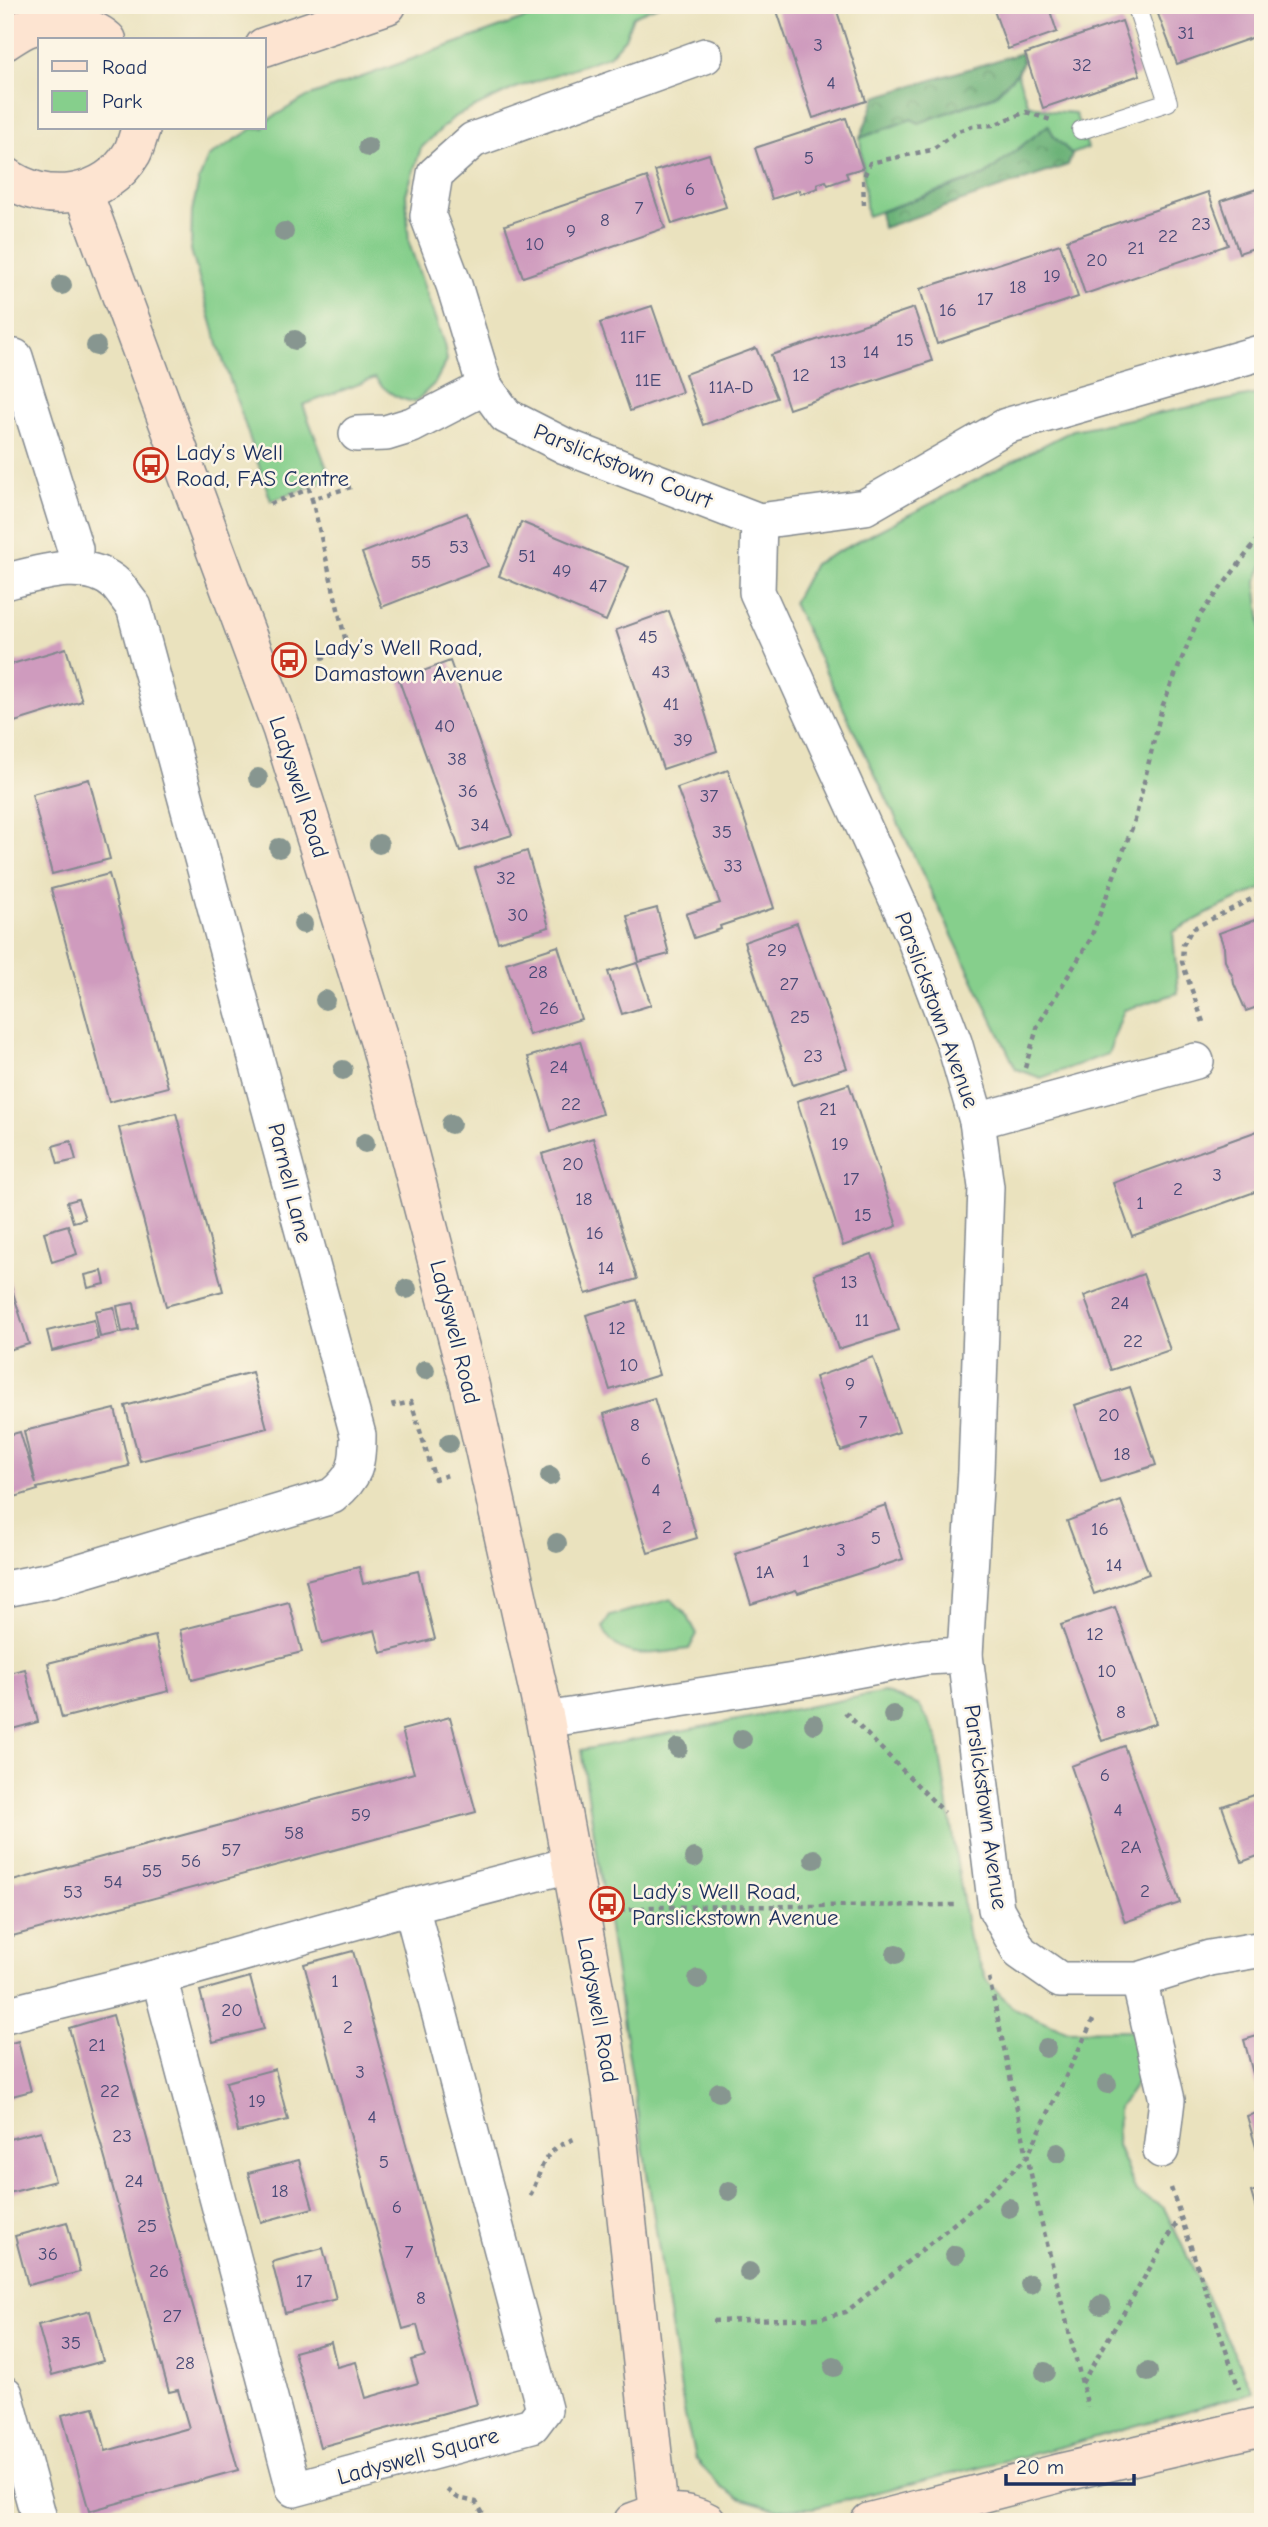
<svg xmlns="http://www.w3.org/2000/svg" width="1268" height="2527" viewBox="0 0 1268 2527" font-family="'Comic Neue',sans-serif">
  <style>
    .green { fill: #86cf8c; stroke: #507f75; stroke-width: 2 }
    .forest { fill: url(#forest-crowns); stroke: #44706b; stroke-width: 2 }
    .building { fill: #cf9bbe }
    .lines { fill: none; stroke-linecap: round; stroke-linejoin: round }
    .lane-casing { stroke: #82888e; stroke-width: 20 }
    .street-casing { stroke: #82888e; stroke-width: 38 }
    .secondary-casing { stroke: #82888e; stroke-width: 41 }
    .path { stroke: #82888e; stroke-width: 4.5; stroke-dasharray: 5 5; stroke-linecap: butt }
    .lane { stroke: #fff; stroke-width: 18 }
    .street { stroke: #fff; stroke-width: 35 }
    .secondary { stroke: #fde4d1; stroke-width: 38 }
    .tree { fill: #879690 }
    .labels { text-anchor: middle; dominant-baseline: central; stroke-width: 5; stroke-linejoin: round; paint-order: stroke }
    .number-label { font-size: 19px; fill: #484a76 }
    .poi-label { font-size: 23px; fill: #1b2f5e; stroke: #fcf5e5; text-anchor: start }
    .street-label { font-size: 23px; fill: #1b2f5e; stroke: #fcf5e5 }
  </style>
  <defs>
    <pattern id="forest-crowns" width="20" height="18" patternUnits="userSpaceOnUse" patternTransform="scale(1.75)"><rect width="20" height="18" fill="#6cb278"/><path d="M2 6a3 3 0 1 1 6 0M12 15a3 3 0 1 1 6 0" fill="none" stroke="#589166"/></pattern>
  </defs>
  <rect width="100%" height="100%" fill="#fcf5e5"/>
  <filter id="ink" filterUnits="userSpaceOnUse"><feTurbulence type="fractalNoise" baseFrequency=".0143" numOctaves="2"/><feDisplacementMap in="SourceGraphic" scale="14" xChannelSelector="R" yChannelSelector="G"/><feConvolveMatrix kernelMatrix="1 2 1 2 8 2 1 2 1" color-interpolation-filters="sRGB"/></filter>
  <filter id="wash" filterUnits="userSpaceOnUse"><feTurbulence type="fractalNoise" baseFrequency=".00686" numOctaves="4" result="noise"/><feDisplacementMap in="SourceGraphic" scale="28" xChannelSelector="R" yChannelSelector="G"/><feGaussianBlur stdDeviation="1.57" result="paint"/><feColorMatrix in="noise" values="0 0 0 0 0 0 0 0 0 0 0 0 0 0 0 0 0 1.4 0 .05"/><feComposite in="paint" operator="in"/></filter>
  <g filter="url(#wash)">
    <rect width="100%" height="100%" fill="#eae2be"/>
    <g class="green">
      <path d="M 562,5 L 660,5 L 633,16 L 625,38 L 609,56 L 513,89 L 454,117 L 421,148 L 406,194 L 409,243 L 444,344 L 447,360 L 435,383 L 415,402 C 397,399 386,392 375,378 L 303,405 L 331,479 L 271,501 L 218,345 L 191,250 L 192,211 L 199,180 L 208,157 L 254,128 L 264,128 L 264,122 L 307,97 Z"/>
      <polygon points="1017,73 1028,104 1051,111 1075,113 1088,148 1072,154 1055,138 1048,126 985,175 867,216 860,138 912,119 919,123 995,96"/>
      <polygon points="1263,393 1263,565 1256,582 1263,640 1263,888 1220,907 1173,932 1178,993 1124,1010 1108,1054 1041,1078 1016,1069 793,603 814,564 1073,430"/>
      <path d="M 671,1599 L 687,1615 L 697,1634 L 689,1649 C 657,1652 618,1665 603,1627 L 610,1616 Z"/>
      <polygon points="884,1692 920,1706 937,1736 969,1939 987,1981 1013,2008 1066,2031 1131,2030 1145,2071 1118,2109 1117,2145 1136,2192 1164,2208 1253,2392 1064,2446 813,2508 778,2509 739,2498 721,2487 695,2458 685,2416 581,1750"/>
    </g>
    <g class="forest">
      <polygon points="1021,53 1023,62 1017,73 995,95 919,123 911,119 860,138 876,97"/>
      <polygon points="1048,125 1055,138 1072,154 1068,165 883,228 880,212 985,175"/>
    </g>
    <g id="blocks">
      <g class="building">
        <polygon points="775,5 835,5 866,101 813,118"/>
        <polygon points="992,5 1048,5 1057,32 1008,49"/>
        <polygon points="1182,5 1263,5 1263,34 1177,64 1158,14"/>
        <polygon points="1122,21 1140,75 1043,108 1025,54"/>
        <polygon points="846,118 863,168 846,173 848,178 828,185 826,181 817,184 818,188 800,194 799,190 772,199 755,148"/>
        <polygon points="709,154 726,207 672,224 655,171"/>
        <polygon points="647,177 665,228 523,277 505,225"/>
        <polygon points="1263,187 1263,245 1239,253 1221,201"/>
        <polygon points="1208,192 1228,245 1085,294 1067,240"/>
        <polygon points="1060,244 1078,297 937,344 920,289"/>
        <polygon points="652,306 682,392 630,411 600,323"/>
        <polygon points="914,308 932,361 789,409 771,355"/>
        <polygon points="756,348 777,398 703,425 685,374"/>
        <polygon points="467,513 488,566 382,607 362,553"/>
        <polygon points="521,522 629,567 606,621 499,576"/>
        <polygon points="669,611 695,680 717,751 663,769 616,630"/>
        <polygon points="66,648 82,701 5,725 5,666"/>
        <polygon points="450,661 512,835 460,851 399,680"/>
        <polygon points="728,770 774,908 720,926 721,929 694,938 686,914 720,903 677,788"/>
        <polygon points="89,779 110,859 52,874 32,794"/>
        <polygon points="527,851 549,927 498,942 475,868"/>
        <polygon points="109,874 168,1087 109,1102 51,889"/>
        <polygon points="657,908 669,954 639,962 627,916"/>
        <polygon points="1263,917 1263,1005 1246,1011 1234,984 1233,977 1225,961 1224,947 1219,933"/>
        <polygon points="797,923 847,1068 793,1085 744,942"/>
        <polygon points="558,946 581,1019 529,1035 506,963"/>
        <polygon points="637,963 651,1005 622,1014 608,972"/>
        <polygon points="580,1041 602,1114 551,1131 528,1057"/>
        <polygon points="849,1084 897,1226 843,1246 797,1101"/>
        <polygon points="176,1113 223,1291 166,1306 119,1128"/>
        <polygon points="1263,1129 1263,1189 1132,1236 1113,1183"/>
        <polygon points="593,1138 637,1279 586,1294 542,1154"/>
        <polygon points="71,1141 76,1160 58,1164 53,1146"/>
        <polygon points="78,1199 85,1219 73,1222 67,1202"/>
        <polygon points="68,1225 77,1254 52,1262 44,1232"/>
        <polygon points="872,1254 899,1330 838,1349 814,1274"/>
        <polygon points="5,1267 29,1344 5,1351"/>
        <polygon points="102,1271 105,1284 88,1288 85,1275"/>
        <polygon points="1143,1274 1170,1350 1111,1370 1084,1296"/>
        <polygon points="637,1300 659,1375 610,1390 586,1315"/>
        <polygon points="134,1303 138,1329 122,1332 117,1306"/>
        <polygon points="114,1307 119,1333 100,1337 95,1311"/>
        <polygon points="94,1320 98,1339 52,1351 47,1331"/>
        <polygon points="873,1357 899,1432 841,1451 815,1377"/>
        <polygon points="252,1372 267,1428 140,1461 125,1406"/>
        <polygon points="1130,1387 1156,1465 1101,1482 1075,1405"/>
        <polygon points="654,1398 697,1538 648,1553 604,1414"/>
        <polygon points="115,1409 129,1466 37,1488 38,1490 5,1500 5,1436 20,1432 36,1484 24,1431"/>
        <polygon points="1121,1501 1149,1574 1094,1594 1067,1521"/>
        <polygon points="886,1505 903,1559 798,1593 796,1590 751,1604 735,1554"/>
        <polygon points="359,1567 363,1584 418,1571 435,1639 381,1653 375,1630 322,1644 306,1580"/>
        <polygon points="289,1602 302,1652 192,1680 180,1630"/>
        <polygon points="1115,1607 1156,1723 1102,1741 1061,1625"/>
        <polygon points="155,1636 169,1691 62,1718 48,1663"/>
        <polygon points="25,1669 38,1722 5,1731 5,1674"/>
        <polygon points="450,1717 476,1812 5,1938 5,1883 414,1773 402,1730"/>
        <polygon points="1124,1746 1180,1903 1125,1922 1071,1766"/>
        <polygon points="1263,1792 1263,1854 1242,1862 1222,1806"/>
        <polygon points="353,1951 477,2404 320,2447 294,2352 331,2342 337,2367 356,2362 366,2398 418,2383 411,2360 425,2356 417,2325 403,2329 304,1964"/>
        <polygon points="250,1977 264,2029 213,2042 200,1991"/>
        <polygon points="113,2015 238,2470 89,2511 62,2415 94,2407 106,2451 189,2428 178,2390 169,2392 69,2028"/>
        <polygon points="1263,2034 1263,2107 1262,2107 1244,2040"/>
        <polygon points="18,2041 31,2091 5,2098 5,2045"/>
        <polygon points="275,2069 288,2120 238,2132 226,2082"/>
        <polygon points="1263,2111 1263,2168 1262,2168 1247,2116"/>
        <polygon points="41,2131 55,2181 5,2194 5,2140"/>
        <polygon points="299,2160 313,2208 261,2222 248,2173"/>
        <polygon points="1263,2189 1263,2230 1262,2230 1251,2192"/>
        <polygon points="67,2222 80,2272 28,2285 15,2236"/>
        <polygon points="323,2248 336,2299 285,2313 272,2262"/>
        <polygon points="90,2311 103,2361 52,2375 38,2325"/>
      </g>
    </g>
  </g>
  <g filter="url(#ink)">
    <use href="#blocks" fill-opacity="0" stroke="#82888e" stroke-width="2"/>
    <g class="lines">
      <g class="lane-casing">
        <polyline id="lane" points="1081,130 1168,102 1136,5"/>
      </g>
      <g class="street-casing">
        <g id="street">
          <polyline points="705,56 473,140 435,174 428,216 454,285 485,387 506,416 565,446 759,521 865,507 1006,426 1263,352"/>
          <polyline points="15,357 75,549 74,568"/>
          <polyline points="357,434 386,433 412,425 485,387"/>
          <polyline points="759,521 757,592 913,935 954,1042 977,1121 986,1187 976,1471 965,1655 996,1909 1020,1952 1060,1980 1139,1980 1210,1958 1263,1949"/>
          <path d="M 5,582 C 39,573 88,557 117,585 C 123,592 128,600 134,607 L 358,1435 C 358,1464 356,1477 332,1496 L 51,1580 L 5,1589"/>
          <polyline points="977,1121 1196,1061"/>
          <polyline points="545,1720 813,1678 925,1657 965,1655"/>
          <polyline points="159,1977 294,2489 532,2425 544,2409 411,1906"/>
          <polyline points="1139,1980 1167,2100 1161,2150"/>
          <polyline points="5,2015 159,1977 411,1906 573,1864"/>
          <polyline points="5,2394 40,2522"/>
        </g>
      </g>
      <g class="secondary-casing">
        <g id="secondary">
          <path d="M 5,41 C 13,36 22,29 30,27 C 54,19 89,24 107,40"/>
          <polyline points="264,47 387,5"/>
          <path d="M 5,176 C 45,206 106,198 132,153 C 136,146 138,136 141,128"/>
          <polyline points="83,192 282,730 380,1043 470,1386 545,1720 605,2048 616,2121 659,2513"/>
          <path d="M 633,2522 C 657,2512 683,2508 707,2522"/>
          <polyline points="870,2522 1060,2473 1263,2426"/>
        </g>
      </g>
      <g class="path">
        <polyline points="864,205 863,179 870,163 931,150 958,131 973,126 993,125 1026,112 1054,121"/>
        <polyline points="270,504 309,489 312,499"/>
        <polyline points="321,658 348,651 312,499 351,487"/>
        <polyline points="1203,1022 1182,962 1183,945 1192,929 1263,893"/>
        <polyline points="1025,1068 1038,1025 1090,940 1135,820 1162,707 1199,617 1263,532"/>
        <polyline points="393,1402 394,1406 411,1402 435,1479 448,1475"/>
        <polyline points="845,1712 944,1812"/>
        <polyline points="620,1911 651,1907 958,1905"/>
        <polyline points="989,1978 1040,2216 1088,2407"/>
        <polyline points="1171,2188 1239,2389"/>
        <path d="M 530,2196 C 546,2163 538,2154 576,2138"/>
        <polyline points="713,2321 822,2318 846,2312 978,2204 1027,2157 1093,2020"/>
        <polyline points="1082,2383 1179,2219"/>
        <polyline points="447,2490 458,2498 476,2502 488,2522"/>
      </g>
      <use href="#lane" class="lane"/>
      <use href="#street" class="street"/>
      <use href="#secondary" class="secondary"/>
    </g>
    <g class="tree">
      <circle cx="368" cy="147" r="10"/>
      <circle cx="284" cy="232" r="10"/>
      <circle cx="62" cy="285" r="10"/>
      <circle cx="295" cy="340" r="10"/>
      <circle cx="96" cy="346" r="10"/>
      <circle cx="258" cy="778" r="10"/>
      <circle cx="379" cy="844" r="10"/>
      <circle cx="279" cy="848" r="10"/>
      <circle cx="303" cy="924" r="10"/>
      <circle cx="325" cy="1000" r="10"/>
      <circle cx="343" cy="1070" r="10"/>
      <circle cx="451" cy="1124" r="10"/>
      <circle cx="365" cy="1143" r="10"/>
      <circle cx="407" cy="1289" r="10"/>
      <circle cx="425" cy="1370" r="10"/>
      <circle cx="449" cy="1443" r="10"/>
      <circle cx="550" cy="1476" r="10"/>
      <circle cx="557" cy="1543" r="10"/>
      <circle cx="893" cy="1715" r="10"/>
      <circle cx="814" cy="1724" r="10"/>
      <circle cx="742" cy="1739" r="10"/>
      <circle cx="678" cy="1748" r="10"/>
      <circle cx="694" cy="1858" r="10"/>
      <circle cx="814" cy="1859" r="10"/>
      <circle cx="896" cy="1954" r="10"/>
      <circle cx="698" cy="1979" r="10"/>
      <circle cx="1046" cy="2048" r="10"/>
      <circle cx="1107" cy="2084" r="10"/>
      <circle cx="719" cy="2092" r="10"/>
      <circle cx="1058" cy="2153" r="10"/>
      <circle cx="729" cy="2191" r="10"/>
      <circle cx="1009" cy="2208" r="10"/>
      <circle cx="955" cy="2255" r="10"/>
      <circle cx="749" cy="2272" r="10"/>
      <circle cx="1030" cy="2284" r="10"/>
      <circle cx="1101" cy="2305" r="10"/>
      <circle cx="834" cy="2367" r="10"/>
      <circle cx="1045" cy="2372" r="10"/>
      <circle cx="1148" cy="2372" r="10"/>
    </g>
  </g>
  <defs>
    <g id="bus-ring" transform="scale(1.75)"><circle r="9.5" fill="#fcf5e5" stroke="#c8321e" stroke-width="1.5"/><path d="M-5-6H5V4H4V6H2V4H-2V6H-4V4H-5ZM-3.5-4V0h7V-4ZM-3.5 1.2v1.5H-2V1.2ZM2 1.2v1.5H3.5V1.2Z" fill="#c8321e"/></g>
  </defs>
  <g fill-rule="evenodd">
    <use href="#bus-ring" x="151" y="465"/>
    <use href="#bus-ring" x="289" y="660"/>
    <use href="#bus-ring" x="607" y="1904"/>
  </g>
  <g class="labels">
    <g class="number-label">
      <text x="1186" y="33">31</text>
      <text x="818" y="45">3</text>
      <text x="1082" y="65">32</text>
      <text x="831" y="83">4</text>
      <text x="809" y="158">5</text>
      <text x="690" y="189">6</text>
      <text x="639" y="208">7</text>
      <text x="605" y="220">8</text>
      <text x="1201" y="224">23</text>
      <text x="571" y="231">9</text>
      <text x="1168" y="236">22</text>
      <text x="535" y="244">10</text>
      <text x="1136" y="248">21</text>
      <text x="1097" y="260">20</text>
      <text x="1052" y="276">19</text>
      <text x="1018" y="287">18</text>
      <text x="985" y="299">17</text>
      <text x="948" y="310">16</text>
      <text x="633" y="337">11F</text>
      <text x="905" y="340">15</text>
      <text x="871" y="352">14</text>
      <text x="838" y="362">13</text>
      <text x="801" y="375">12</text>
      <text x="648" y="380">11E</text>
      <text x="731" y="387">11A-D</text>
      <text x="459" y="547">53</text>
      <text x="527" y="556">51</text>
      <text x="421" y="562">55</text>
      <text x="562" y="571">49</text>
      <text x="598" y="586">47</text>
      <text x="648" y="637">45</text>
      <text x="661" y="672">43</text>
      <text x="671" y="704">41</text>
      <text x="445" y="726">40</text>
      <text x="683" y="740">39</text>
      <text x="457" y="759">38</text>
      <text x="468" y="791">36</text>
      <text x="709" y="796">37</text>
      <text x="480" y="825">34</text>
      <text x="722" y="832">35</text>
      <text x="733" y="866">33</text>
      <text x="506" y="878">32</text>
      <text x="518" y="915">30</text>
      <text x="777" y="950">29</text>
      <text x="538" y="972">28</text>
      <text x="789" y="984">27</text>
      <text x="549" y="1008">26</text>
      <text x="800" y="1017">25</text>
      <text x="813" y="1056">23</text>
      <text x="559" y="1067">24</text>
      <text x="571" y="1104">22</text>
      <text x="828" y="1109">21</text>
      <text x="840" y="1144">19</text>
      <text x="573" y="1164">20</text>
      <text x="1217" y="1175">3</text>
      <text x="851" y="1179">17</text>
      <text x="1178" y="1189">2</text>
      <text x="584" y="1199">18</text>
      <text x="1140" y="1203">1</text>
      <text x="863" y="1215">15</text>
      <text x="595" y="1233">16</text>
      <text x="606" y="1268">14</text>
      <text x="849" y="1282">13</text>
      <text x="1120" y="1303">24</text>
      <text x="862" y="1320">11</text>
      <text x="617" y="1328">12</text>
      <text x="1133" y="1341">22</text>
      <text x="629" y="1365">10</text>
      <text x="850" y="1384">9</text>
      <text x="1109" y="1415">20</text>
      <text x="863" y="1422">7</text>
      <text x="635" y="1425">8</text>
      <text x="1122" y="1454">18</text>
      <text x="646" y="1459">6</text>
      <text x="656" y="1490">4</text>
      <text x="667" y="1527">2</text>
      <text x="1100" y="1529">16</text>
      <text x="876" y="1538">5</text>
      <text x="841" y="1550">3</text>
      <text x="806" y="1561">1</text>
      <text x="1114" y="1565">14</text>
      <text x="765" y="1572">1A</text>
      <text x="1095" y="1634">12</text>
      <text x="1107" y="1671">10</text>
      <text x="1121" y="1712">8</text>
      <text x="1105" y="1775">6</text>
      <text x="1118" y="1810">4</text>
      <text x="361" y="1815">59</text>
      <text x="294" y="1833">58</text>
      <text x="1131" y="1847">2A</text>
      <text x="231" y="1850">57</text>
      <text x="191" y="1861">56</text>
      <text x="152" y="1871">55</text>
      <text x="113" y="1882">54</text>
      <text x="1145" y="1891">2</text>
      <text x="73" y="1892">53</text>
      <text x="335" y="1981">1</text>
      <text x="232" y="2010">20</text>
      <text x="348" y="2027">2</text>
      <text x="97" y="2045">21</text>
      <text x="360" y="2072">3</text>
      <text x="110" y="2091">22</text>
      <text x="257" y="2101">19</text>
      <text x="372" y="2117">4</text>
      <text x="122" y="2136">23</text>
      <text x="384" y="2162">5</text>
      <text x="134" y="2181">24</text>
      <text x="280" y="2191">18</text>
      <text x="397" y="2207">6</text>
      <text x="147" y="2226">25</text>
      <text x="409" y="2252">7</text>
      <text x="48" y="2254">36</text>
      <text x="159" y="2271">26</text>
      <text x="304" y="2281">17</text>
      <text x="421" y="2298">8</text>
      <text x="172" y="2316">27</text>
      <text x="71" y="2343">35</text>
      <text x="185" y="2363">28</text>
    </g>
    <g class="poi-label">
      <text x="176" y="452">Lady’s Well<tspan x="176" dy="26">Road, FAS Centre</tspan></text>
      <text x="314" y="647">Lady’s Well Road,<tspan x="314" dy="26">Damastown Avenue</tspan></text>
      <text x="632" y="1891">Lady’s Well Road,<tspan x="632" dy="26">Parslickstown Avenue</tspan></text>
    </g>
    <g class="street-label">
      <text transform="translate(623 466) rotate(22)">Parslickstown Court</text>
      <text transform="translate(299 787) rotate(72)">Ladyswell Road</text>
      <text transform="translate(937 1010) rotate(70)">Parslickstown Avenue</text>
      <text transform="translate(290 1183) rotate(76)">Parnell Lane</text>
      <text transform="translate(455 1332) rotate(76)">Ladyswell Road</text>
      <text transform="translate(986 1807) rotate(82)">Parslickstown Avenue</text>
      <text transform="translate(598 2010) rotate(80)">Ladyswell Road</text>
      <text transform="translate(418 2456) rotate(-15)">Ladyswell Square</text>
    </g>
  </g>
  <rect width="1268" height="2527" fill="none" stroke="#fcf5e5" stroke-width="28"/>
  <rect x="38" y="38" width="228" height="91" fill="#fcf5e5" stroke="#a2a6af" stroke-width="2"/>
  <rect x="52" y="61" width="35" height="10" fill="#fde4d1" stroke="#a2a6af" stroke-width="2"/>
  <text x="102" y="74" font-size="21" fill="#1b2f5e">Road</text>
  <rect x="52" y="91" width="35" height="21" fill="#86cf8c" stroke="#a2a6af" stroke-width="2"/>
  <text x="102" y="108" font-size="21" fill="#1b2f5e">Park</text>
  <path d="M1006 2474v10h128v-10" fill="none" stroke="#1b2f5e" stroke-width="3.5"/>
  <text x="1016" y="2474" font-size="21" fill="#1b2f5e" stroke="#fcf5e5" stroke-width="5" paint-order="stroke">20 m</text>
</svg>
